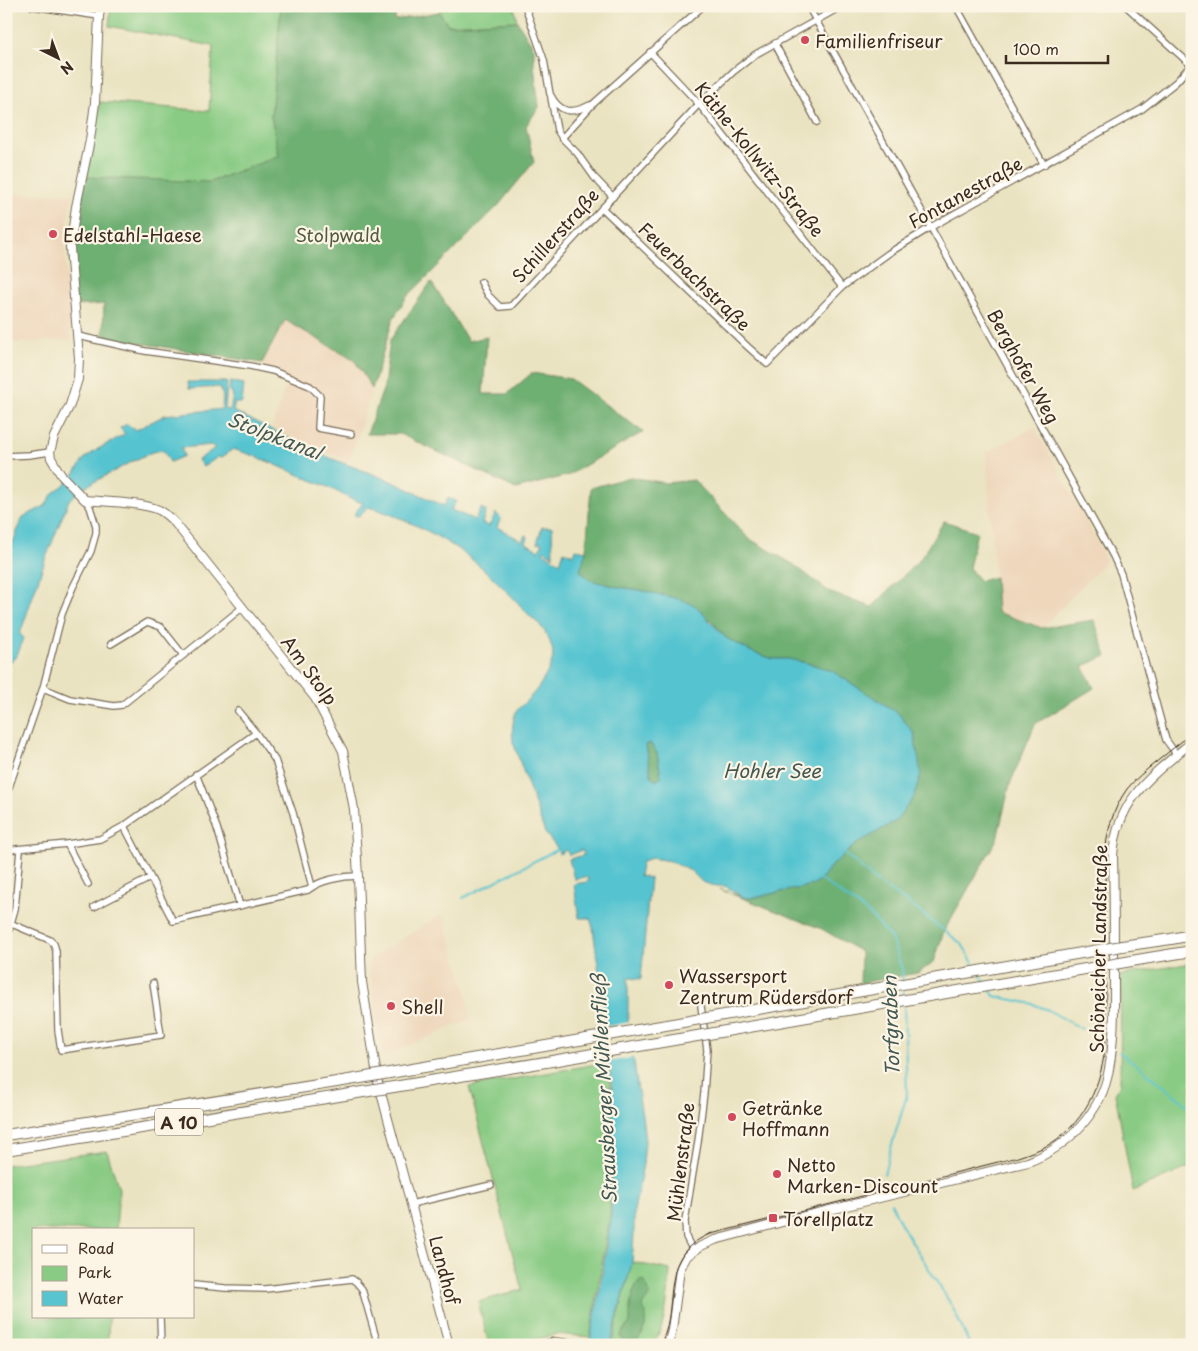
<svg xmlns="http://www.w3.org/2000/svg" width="1198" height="1351" viewBox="0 0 1198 1351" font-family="'Playpen Sans',sans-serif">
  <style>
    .built { fill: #eed7bb }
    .green { fill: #89cb84; stroke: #627a51 }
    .forest { fill: #6eaf72; stroke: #546c48 }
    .water { fill: #57c4d0; stroke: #497777; fill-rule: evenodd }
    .pier { fill: #eae3c1 }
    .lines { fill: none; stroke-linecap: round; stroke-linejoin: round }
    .stream { stroke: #57c4d0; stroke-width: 2 }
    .minor-casing { stroke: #786b57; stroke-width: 8 }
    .secondary-casing { stroke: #786b57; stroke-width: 10 }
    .motorway-casing { stroke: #786b57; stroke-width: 12 }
    .minor { stroke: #fff; stroke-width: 5.5 }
    .secondary { stroke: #fff; stroke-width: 8 }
    .motorway { stroke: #fff; stroke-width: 10 }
    .tram { stroke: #3b2a1e; stroke-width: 1 }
    .motorway-bridge-casing { stroke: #786b57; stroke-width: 12; stroke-linecap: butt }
    .motorway-bridge { stroke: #fff; stroke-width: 10 }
    .poi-dot { fill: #d1495b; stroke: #fcf5e5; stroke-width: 2 }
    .labels { text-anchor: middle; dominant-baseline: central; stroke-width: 4.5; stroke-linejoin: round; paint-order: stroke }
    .shield { fill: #fcf5e5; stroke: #75675a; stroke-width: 1 }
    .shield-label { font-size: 16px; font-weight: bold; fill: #3b2a1e }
    .poi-label { font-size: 18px; fill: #3b2a1e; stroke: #fcf5e5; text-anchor: start }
    .street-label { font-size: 18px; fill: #3b2a1e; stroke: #fcf5e5 }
    .park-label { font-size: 18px; fill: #525a3d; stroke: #fcf5e5 }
    .water-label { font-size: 19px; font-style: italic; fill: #435853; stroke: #fcf5e5 }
  </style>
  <rect width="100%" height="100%" fill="#fcf5e5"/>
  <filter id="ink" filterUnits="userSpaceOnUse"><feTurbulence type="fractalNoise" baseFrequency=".02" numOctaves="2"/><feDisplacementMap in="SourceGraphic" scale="10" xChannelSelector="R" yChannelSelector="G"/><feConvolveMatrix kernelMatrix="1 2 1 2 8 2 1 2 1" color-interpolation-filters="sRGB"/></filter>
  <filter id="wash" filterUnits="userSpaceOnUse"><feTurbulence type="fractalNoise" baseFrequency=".0096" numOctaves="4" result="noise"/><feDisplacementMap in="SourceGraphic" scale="20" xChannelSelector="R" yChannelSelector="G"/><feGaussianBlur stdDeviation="1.12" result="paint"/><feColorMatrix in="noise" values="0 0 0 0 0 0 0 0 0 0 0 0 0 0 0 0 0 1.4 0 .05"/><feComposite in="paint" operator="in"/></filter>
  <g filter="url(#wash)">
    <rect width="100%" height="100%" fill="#eae3c1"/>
    <g class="built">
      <polygon points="6,194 72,194 64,244 71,340 6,343"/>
      <polygon points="285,320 355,361 372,389 356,442 348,462 272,428 287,382 262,363"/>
      <polygon points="1035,427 1107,560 1042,628 997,612 986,453"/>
      <polygon points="441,915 444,919 466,990 470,1020 383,1056 370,978 369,959"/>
    </g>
    <g class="green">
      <polygon points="111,6 281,6 271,116 279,156 210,182 87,178 100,102 209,111 213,46 109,26"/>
      <polygon points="442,6 514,6 517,21 448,25 439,12"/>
      <polygon points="1192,963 1192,1166 1133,1191 1115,1093 1120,1085 1121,975"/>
      <polygon points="607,1062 612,1103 610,1215 590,1337 557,1334 513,1345 489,1345 478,1302 522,1290 469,1087"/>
      <polygon points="107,1151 119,1189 116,1230 34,1230 34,1317 109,1317 108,1337 104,1345 6,1345 6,1165"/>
      <path d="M 632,1262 L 670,1270 C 669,1286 666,1336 651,1343 C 643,1347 621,1345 612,1343 Z"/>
    </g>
    <g class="forest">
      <polygon points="281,6 396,6 395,20 439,12 448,25 517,21 534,48 534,65 539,107 526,126 534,162 498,206 406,298 393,319 372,389 355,361 285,320 262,363 103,337 104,304 74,306 70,248 85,177 210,182 279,156 271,116"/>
      <polygon points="431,282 442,298 468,341 487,337 483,394 507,394 532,373 571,379 643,432 569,475 516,489 400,434 367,434 384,387 390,340"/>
      <polygon points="630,477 666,483 694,480 748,538 793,564 831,593 872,607 921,558 944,521 977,532 969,568 980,581 995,577 997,612 1042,628 1094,620 1107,656 1083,666 1094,688 1035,724 1010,784 997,839 944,931 934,962 918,973 860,983 861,952 822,929 719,889 743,897 751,898 800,888 814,884 823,877 830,867 855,845 896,821 917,753 914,733 897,713 832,671 811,664 788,659 773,659 752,652 726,638 712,621 680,599 639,590 617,587 590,580 580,571 586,551 591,488"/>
      <polygon points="650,743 657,753 661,776 659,780 654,780 651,776 646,745"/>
      <path d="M 641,1280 L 645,1282 L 650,1296 L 642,1305 L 643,1309 L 646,1313 C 645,1318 646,1325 644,1330 C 640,1342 628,1349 620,1336 L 630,1322 L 630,1306 L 635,1287 Z"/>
    </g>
    <path class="water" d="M 188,382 L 227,382 L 225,409 L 230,410 L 233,396 L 232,393 L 229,390 L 230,382 L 244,384 L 242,403 L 235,403 L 233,411 L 330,458 L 391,481 L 444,506 L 448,498 L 456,501 L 451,510 L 475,520 L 481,508 L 486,511 L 482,523 L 489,526 L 496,513 L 501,518 L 497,527 L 522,541 L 525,535 L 528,537 L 526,543 L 538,550 L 542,545 L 541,542 L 537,543 L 542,527 L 552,527 L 553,556 L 544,550 L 543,552 L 560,563 L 564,551 L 574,555 L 576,549 L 586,551 L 580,571 L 590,580 L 617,587 L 639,590 L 680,599 L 696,606 L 726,638 L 752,652 L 773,659 L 788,659 L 811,664 L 832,671 L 898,713 L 914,733 L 921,774 L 914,797 L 896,821 L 855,845 L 830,867 L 823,877 L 814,884 L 800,888 L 751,898 L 743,897 L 725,886 L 718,886 L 711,885 L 702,882 L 691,871 L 670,861 L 651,858 L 643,862 L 642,861 L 639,876 L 650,878 L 641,979 L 628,978 L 628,1020 L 639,1098 L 642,1115 L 645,1141 L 643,1164 L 634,1211 L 634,1233 L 632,1263 L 610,1345 L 589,1345 L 600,1288 L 611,1216 L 613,1103 L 606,1024 L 593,928 L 590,918 L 579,918 L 574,884 L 587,882 L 589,879 L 586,877 L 574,879 L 569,859 L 584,855 L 582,850 L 569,855 L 566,850 L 559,854 L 558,849 L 545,833 L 513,742 C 512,733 512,721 516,712 C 520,706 527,701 532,695 C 539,688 553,666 553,655 C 553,645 546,632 539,624 C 536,620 531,618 528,614 C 510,594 492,575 470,558 C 445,538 399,515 368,507 L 360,515 L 356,516 L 354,514 L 363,503 L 351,499 L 330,488 L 255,456 L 236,450 L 233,449 L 221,458 L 218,457 L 203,467 L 198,460 L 215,448 L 211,445 L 181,448 L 184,456 L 170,462 L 163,450 L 152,452 L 129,463 L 81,489 L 69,500 L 45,560 L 20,634 L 24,638 L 16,658 L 14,658 L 6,667 L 6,552 L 9,552 L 23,517 L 45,506 L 53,493 L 64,485 L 75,473 L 84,459 L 98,449 L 125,434 L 120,428 L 127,424 L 136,430 L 165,415 L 222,409 L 223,397 L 220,387 L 189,389 ZM 650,743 L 657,753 L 661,776 L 658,780 L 654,780 L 651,776 L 646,745 Z"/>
    <polygon class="pier" points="631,1022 636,1057 607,1062 603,1027"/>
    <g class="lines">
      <g class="stream">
        <polyline points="845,854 882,886 907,902 962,944 976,968"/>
        <polyline points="820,879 868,913 891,938 902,969 903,980"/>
        <polyline points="463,898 558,849"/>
        <polyline points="980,975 986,983"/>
        <polyline points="903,987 904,997"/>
        <polyline points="990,989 994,996 1033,1004 1048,1010 1082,1029"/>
        <polyline points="1119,1052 1140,1067 1192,1109"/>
        <polyline points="884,1174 890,1151 907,1095 904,1005"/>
        <polyline points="891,1203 902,1226 952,1306 970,1345"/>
      </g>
    </g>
  </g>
  <g filter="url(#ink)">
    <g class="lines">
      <g class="minor-casing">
        <g id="minor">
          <polyline points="32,6 99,16"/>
          <path d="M 525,6 L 544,60 L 550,94 C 560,114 572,114 590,105"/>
          <polyline points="808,6 1113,556 1121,574 1166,740 1177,755"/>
          <polyline points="956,6 1044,165"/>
          <polyline points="1126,6 1191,65"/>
          <polyline points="775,44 817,122"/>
          <polyline points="650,52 699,104 842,287"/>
          <polyline points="551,98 557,130 562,138 577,153 594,177 613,197"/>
          <polyline points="562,138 592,105 703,6"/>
          <polyline points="602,208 748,347 767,364 842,287 889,253 931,227 1142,109 1176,82 1192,64"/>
          <polyline points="481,282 488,295 500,307 511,306 699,104 734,71 756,54 842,6"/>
          <polyline points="78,336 145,351 250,366 273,371 310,386 320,396 318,428 351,434"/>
          <polyline points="6,456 29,455 50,452"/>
          <polyline points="111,644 147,622 161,627 183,655"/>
          <polyline points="43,688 70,699 114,706 122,705 243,607"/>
          <polyline points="238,711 256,733 275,760 293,813 312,887"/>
          <polyline points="6,770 14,772"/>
          <polyline points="196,774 217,828 240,906"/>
          <polyline points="6,796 43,688 62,614 73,587 91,551 96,533 96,526 90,507 85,500"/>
          <path d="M 124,826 L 173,921 L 308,890 C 319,880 344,876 358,876"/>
          <polyline points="67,844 88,884"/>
          <polyline points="6,850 67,844 100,839 124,826 256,733"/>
          <polyline points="94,907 150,878"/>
          <polyline points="12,924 50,940 54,944 56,951 58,1030 61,1050 161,1035 153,983"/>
          <polyline points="6,940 15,909 20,850"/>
          <polyline points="411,1204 491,1185"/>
          <polyline points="693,1251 686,1237 685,1221 698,1142 704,1093 707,1050 701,1006"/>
          <polyline points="194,1285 225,1288 265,1289 352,1279 356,1282 362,1289 378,1345"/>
          <polyline points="160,1317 161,1345"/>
        </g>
      </g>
      <g class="secondary-casing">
        <g id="secondary">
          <path d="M 101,6 L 99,16 L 95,103 L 90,140 L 76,207 L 70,248 L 79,358 L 78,379 L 70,405 L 54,437 L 50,452 L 51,458 L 61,475 L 85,500 C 106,502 140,502 159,510 C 165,513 170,518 175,523 L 315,698 L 343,751 L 354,809 L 358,876 L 362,982 L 378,1082 L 449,1345"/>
          <polyline points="543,1345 554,1342 579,1345"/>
          <path d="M 668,1345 L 672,1330 L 680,1269 L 687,1256 L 701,1246 L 715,1240 L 801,1217 L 1028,1162 C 1068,1147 1102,1112 1109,1069 C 1115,1037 1114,1003 1114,971 C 1114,933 1114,895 1113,856 C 1117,799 1151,776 1192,742"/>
        </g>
      </g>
      <g class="motorway-casing">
        <g id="motorway">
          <polyline points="1122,946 1171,939 1192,935"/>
          <polyline points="1149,958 1192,951"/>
          <polyline points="6,1135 349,1080"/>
          <polyline points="6,1150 351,1094"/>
        </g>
      </g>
      <use href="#minor" class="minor"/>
      <use href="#secondary" class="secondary"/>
      <use href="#motorway" class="motorway"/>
      <g class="tram">
        <path d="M 707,1235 L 1018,1157 C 1029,1153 1040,1150 1050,1144 C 1089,1120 1105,1076 1106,1032 L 1105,859 C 1106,834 1112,810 1127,789 C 1135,779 1145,771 1155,763 C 1167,753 1180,743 1192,733"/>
        <path d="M 659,1345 C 666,1336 667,1326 669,1316 C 674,1276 670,1250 712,1233"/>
      </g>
      <g class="motorway-bridge-casing">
        <g id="motorway-bridge">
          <polyline points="349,1080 1122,946"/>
          <polyline points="351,1094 558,1060 1149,958"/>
        </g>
      </g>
      <use href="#motorway-bridge" class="motorway-bridge"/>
    </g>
  </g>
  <g class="poi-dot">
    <circle cx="805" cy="40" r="5"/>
    <circle cx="53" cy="234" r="5"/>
    <circle cx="669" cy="985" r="5"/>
    <circle cx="391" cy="1006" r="5"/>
    <circle cx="732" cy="1117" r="5"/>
    <circle cx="777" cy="1174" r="5"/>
    <rect x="768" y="1213" width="10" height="10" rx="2.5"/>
  </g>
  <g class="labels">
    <rect class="shield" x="155" y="1108.5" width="48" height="27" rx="4"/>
    <g class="shield-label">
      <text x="179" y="1122">A 10</text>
    </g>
    <g class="poi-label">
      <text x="815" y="40">Familienfriseur</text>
      <text x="63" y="234">Edelstahl-Haese</text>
      <text x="679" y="975">Wassersport<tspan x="679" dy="21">Zentrum Rüdersdorf</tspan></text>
      <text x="401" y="1006">Shell</text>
      <text x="742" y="1107">Getränke<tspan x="742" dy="21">Hoffmann</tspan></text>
      <text x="787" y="1164">Netto<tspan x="787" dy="21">Marken-Discount</tspan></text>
      <text x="783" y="1218">Torellplatz</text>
    </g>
    <g class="street-label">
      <text transform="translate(760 159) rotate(51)">Käthe-Kollwitz-Straße</text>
      <text transform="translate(965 192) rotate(-29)">Fontanestraße</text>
      <text transform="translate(555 235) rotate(-48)">Schillerstraße</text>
      <text transform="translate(695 276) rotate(44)">Feuerbachstraße</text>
      <text transform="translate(1024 366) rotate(61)">Berghofer Weg</text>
      <text transform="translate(310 670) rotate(54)">Am Stolp</text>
      <text transform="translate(1098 949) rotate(-89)">Schöneicher Landstraße</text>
      <text transform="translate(680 1162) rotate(-83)">Mühlenstraße</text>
      <text transform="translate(445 1270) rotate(75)">Landhof</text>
    </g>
    <g class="park-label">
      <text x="338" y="234">Stolpwald</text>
    </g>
    <g class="water-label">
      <text transform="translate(275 435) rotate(21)">Stolpkanal</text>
      <text x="772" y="770">Hohler See</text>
      <text transform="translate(890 1026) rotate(-92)">Torfgraben</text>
      <text transform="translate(603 1089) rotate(-93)">Strausberger Mühlenfließ</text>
    </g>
  </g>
  <rect width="1198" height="1351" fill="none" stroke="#fcf5e5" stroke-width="25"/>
  <rect x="32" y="1228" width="162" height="90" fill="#fcf5e5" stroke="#afa495"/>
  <rect x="42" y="1245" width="25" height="8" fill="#ffffff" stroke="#afa495"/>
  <text x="78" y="1254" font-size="15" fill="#3b2a1e">Road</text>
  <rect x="42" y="1266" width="25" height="15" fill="#89cb84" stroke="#afa495"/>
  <text x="78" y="1278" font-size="15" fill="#3b2a1e">Park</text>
  <rect x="42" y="1291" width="25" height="15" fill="#57c4d0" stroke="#afa495"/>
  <text x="78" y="1304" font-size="15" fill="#3b2a1e">Water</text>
  <g transform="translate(58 58) rotate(138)" stroke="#fcf5e5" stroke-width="4" paint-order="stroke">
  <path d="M0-4L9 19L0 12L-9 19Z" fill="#3b2a1e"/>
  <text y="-8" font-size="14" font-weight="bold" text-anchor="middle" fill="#3b2a1e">N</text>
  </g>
  <path d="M1006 55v8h102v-8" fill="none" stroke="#3b2a1e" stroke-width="2.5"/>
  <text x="1013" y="55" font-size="15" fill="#3b2a1e" stroke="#fcf5e5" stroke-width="4" paint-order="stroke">100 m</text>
</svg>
